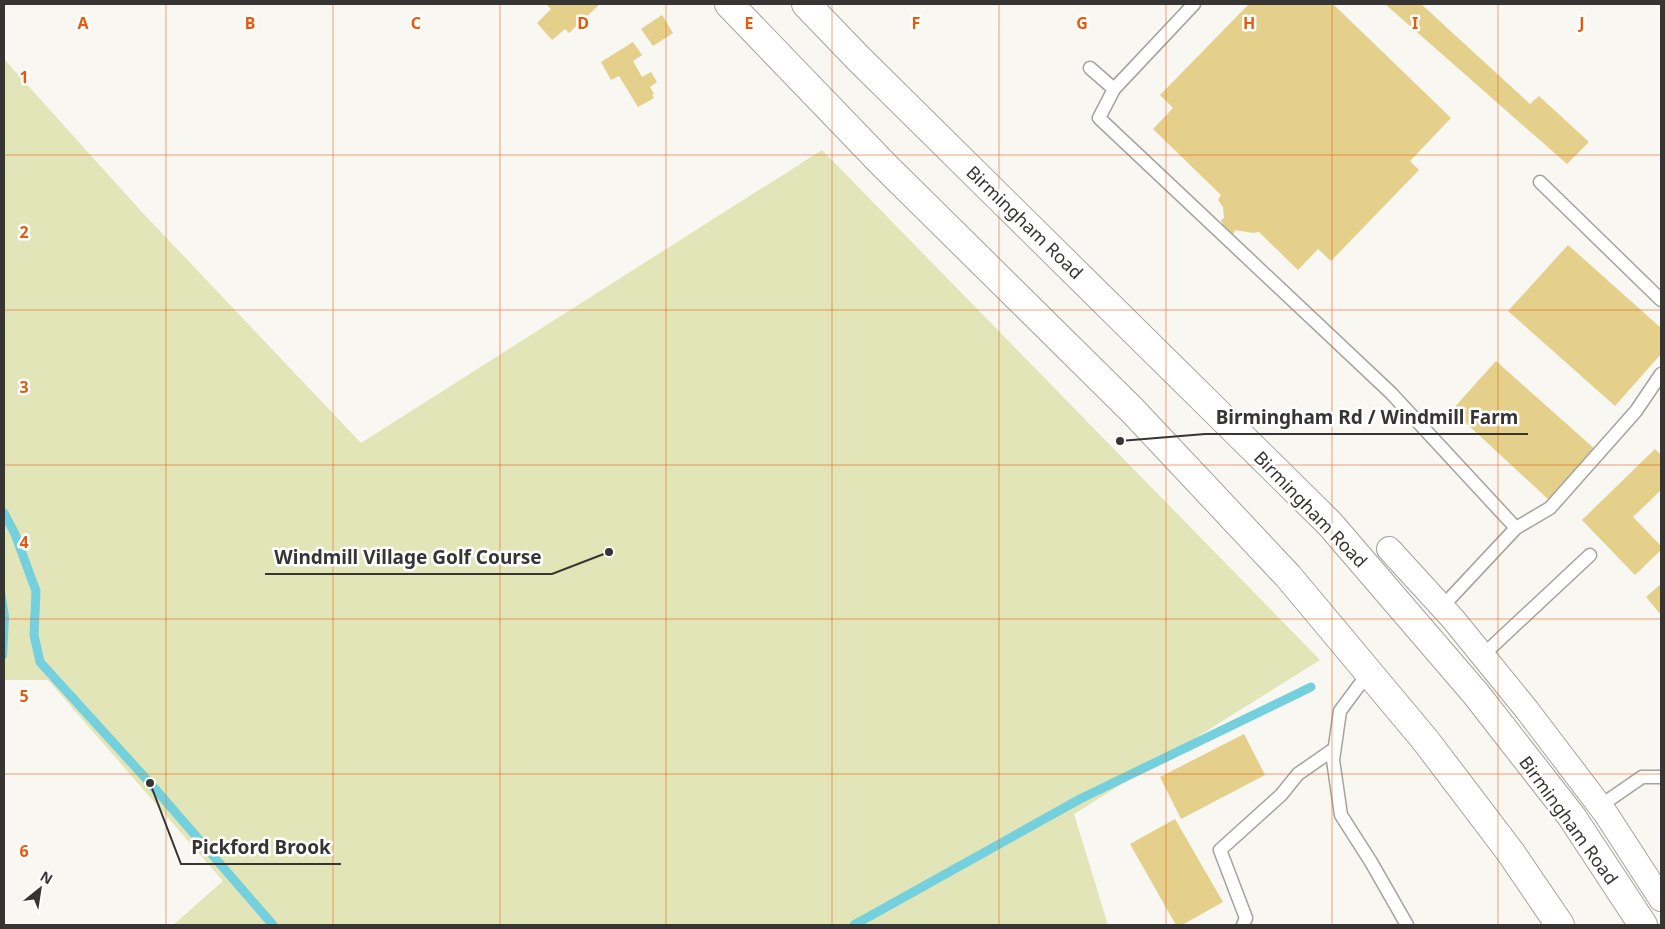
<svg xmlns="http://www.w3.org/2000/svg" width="1665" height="929" viewBox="0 0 1665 929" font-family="'Noto Sans',sans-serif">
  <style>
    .green { fill: #e2e5b7 }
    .water { fill: #73d0dc }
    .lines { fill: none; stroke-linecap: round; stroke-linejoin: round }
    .stream { stroke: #73d0dc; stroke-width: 9 }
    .building { fill: #e4cf8b }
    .lane-casing { stroke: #a4a39d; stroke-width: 15 }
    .street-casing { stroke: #a4a39d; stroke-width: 26 }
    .highway-casing { stroke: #a4a39d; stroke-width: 30 }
    .lane { stroke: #fff; stroke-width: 12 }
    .street { stroke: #fff; stroke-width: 24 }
    .highway { stroke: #fff; stroke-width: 28 }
    .grid { fill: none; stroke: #e8590c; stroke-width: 1; stroke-opacity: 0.55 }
    .labels { text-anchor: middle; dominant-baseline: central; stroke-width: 5; stroke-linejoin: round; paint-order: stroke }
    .street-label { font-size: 18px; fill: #363533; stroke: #fff }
    .grid-label { font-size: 16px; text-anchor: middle; font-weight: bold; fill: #e8590c; stroke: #fff; stroke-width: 5; stroke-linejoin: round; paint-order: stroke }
    .leader { fill: none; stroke: #363533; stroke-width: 2 }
    .callout-dot { fill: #363533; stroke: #fff; stroke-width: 2 }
    .callout-label { font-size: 19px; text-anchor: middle; font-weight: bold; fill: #363533; stroke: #fff; stroke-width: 5; stroke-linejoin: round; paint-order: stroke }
  </style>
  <rect width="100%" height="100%" fill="#f8f7f1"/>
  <polygon class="green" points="4,59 140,210 361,443 822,150 1320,660 1074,814 1108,925 173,925 223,881 48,680 4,680"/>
  <polygon class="water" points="4,585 9,617 7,657 4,660"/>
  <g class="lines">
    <g class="stream">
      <polyline points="4,513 15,534 36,591 34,635 40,662 150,783 273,925"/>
      <polyline points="854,925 1080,799 1311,687"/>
    </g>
  </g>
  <g class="building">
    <polygon points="546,4 600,4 569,33 565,29 552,40 537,23 551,9"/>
    <polygon points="1249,4 1333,4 1451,118 1410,161 1419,170 1331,261 1318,249 1298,270 1259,232 1253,233 1235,230 1233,235 1225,229 1221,220 1224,218 1223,207 1218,200 1221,195 1153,129 1173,108 1160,95"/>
    <polygon points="1385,4 1421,4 1530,104 1539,96 1589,142 1567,164"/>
    <polygon points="662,15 673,33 653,46 641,29"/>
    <polygon points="633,42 642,55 633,61 642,77 651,72 657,82 650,87 654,94 652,95 654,98 638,107 619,76 611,80 601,62"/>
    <polygon points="1568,245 1661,328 1661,354 1615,406 1508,311"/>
    <polygon points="1496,361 1596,450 1549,500 1452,410"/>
    <polygon points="1655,449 1661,455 1661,490 1633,517 1661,546 1661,550 1635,575 1582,520"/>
    <polygon points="1661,584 1661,615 1646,597"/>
    <polygon points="1244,734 1265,775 1181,819 1160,777"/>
    <polygon points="1175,819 1223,902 1182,925 1176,925 1130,844"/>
  </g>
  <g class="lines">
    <g class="lane-casing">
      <g id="lane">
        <polyline points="1090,68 1114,89 1099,118 1391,393 1516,528"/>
        <polyline points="1114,89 1194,4"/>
        <polyline points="1540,182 1661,300"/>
        <polyline points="1442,607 1516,528 1550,508 1636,411 1661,374"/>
        <polyline points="1483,655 1590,555"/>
        <polyline points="1369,672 1340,711 1333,760 1341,815 1371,862 1407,925"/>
        <polyline points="1600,806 1642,777 1661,777"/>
        <polyline points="1243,925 1246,918 1220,850 1281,795 1298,774 1334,749"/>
      </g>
    </g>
    <g class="street-casing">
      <polyline id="street" points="1389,549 1453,619 1527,710 1606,814 1661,899"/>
    </g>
    <g class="highway-casing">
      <g id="highway">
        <polyline points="729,4 884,165 1132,410 1288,576 1426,741 1511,853 1560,925"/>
        <polyline points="806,4 859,59 1330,524 1476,694 1572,817 1643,925"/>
      </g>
    </g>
    <use href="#lane" class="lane"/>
    <use href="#street" class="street"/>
    <use href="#highway" class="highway"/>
  </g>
  <path class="grid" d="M 166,4 L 166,925M 333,4 L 333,925M 500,4 L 500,925M 666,4 L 666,925M 832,4 L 832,925M 999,4 L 999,925M 1166,4 L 1166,925M 1332,4 L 1332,925M 1498,4 L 1498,925M 4,155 L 1661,155M 4,310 L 1661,310M 4,465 L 1661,465M 4,619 L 1661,619M 4,774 L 1661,774"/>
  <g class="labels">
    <g class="street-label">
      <text transform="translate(1025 222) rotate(44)">Birmingham Road</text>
      <text transform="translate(1311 509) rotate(46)">Birmingham Road</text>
      <text transform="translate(1569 820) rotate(54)">Birmingham Road</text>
    </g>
  </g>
  <g class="grid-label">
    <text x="83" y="29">A</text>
    <text x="250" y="29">B</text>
    <text x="416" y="29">C</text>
    <text x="583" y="29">D</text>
    <text x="749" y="29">E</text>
    <text x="916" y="29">F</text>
    <text x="1082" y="29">G</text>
    <text x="1249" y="29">H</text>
    <text x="1415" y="29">I</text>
    <text x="1582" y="29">J</text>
    <text x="24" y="83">1</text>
    <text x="24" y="238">2</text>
    <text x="24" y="393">3</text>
    <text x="24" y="548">4</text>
    <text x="24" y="702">5</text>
    <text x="24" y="857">6</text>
  </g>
  <path class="leader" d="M1120 441L1205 434H1528M609 552L552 574H265M150 783L181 864H341"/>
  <g class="callout-dot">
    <circle cx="1120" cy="441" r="5"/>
    <circle cx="609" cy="552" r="5"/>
    <circle cx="150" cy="783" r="5"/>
  </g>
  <g class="callout-label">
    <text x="1367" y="424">Birmingham Rd / Windmill Farm</text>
    <text x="408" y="564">Windmill Village Golf Course</text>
    <text x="261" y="854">Pickford Brook</text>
  </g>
  <rect width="1665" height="929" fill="none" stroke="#363533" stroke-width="10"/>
  <g transform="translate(40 889) rotate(30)" stroke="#ffffff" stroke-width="4" paint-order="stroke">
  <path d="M0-4L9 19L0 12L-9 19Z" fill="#363533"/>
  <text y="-8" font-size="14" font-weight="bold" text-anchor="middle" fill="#363533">N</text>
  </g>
</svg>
